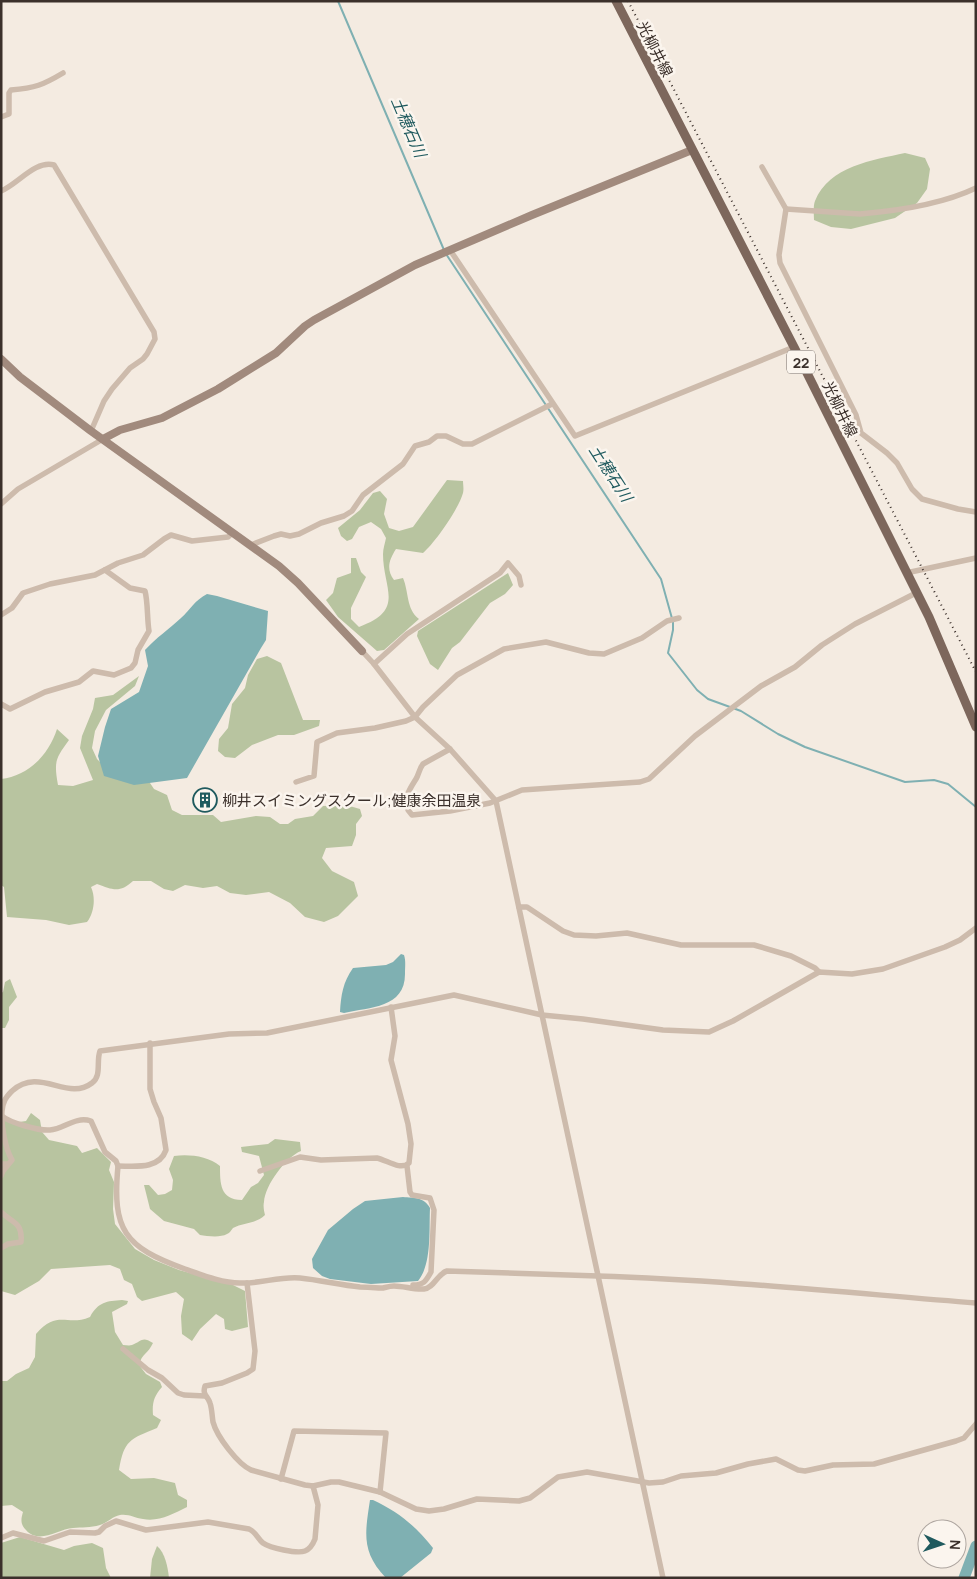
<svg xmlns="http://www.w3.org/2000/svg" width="977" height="1579" viewBox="0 0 977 1579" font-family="Manrope,'Noto Sans JP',sans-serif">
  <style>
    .green { fill: #b8c4a0 }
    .water { fill: #7fb0b2 }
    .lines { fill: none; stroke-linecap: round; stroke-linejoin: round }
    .stream { stroke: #7fb0b2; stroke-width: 2 }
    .river { stroke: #7fb0b2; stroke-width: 11 }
    .street { stroke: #cdbbac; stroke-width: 5.5 }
    .secondary { stroke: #a18a7d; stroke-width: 8 }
    .primary { stroke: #7d675c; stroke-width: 9 }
    .rail { stroke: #3b302b; stroke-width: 2; stroke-dasharray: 1 4; stroke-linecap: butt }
    .labels { text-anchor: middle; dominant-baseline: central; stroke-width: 5; stroke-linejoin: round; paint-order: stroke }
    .shield { fill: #fbf5ee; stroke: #756b66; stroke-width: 1 }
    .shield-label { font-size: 14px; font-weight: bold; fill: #3b302b }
    .street-label { font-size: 15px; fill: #3b302b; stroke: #fbf5ee }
    .poi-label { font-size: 15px; fill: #3b302b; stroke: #fbf5ee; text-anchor: start }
    .water-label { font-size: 16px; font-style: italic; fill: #1f5a5e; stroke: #fbf5ee }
  </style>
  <rect width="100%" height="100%" fill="#f4ebe1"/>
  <g class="green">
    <path d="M 905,153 L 925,158 L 930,169 L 927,189 L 917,203 L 895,218 L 851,229 L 831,227 L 814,220 C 814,214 813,206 815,201 C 829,166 873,160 905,153 Z"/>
    <path d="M 447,480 L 463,481 C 463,484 464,489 463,493 C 459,508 435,543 423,553 L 396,549 C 389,560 386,569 394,580 L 403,578 C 409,592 406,609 419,619 L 384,650 L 377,651 L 338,617 L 326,600 L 333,593 L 337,578 L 351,573 L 351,558 L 356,558 L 361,572 L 366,577 L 351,608 L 351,619 L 359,627 C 406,610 383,589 383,554 C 383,549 385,543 386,538 L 381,529 L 371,522 L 359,527 L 352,539 L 347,541 L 341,536 L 338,528 L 360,510 L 373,493 L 380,491 L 387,499 L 384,514 L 389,528 L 399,531 L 413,527 Z"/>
    <polygon points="508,573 513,585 505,594 490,603 460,642 452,648 438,670 430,664 417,636 418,631"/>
    <polygon points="267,656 281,663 303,720 320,720 319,726 294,735 278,735 252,745 235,758 225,757 218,751 219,739 228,728 232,704 245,688 248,675 257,659"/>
    <path d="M 139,676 L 135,686 L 106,710 L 95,731 L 92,748 L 97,759 L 112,774 L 146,777 L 154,789 L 167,795 L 172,810 L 182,815 L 213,815 L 221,822 L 256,816 L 270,817 L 280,824 L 288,824 L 295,819 L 313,816 L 323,806 L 346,805 L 360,809 L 362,816 L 356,824 L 356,835 L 352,846 L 326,848 L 322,858 L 332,871 L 354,882 L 358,896 L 338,916 L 324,922 L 305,917 L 290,903 L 269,892 L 246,895 L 230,893 L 217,886 L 203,888 L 185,885 L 173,891 L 164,889 L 151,881 L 133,881 C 120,893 113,890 97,884 L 91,887 C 96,898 94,913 87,922 L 69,925 L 46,920 L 7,917 L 4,887 L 1,885 L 1,779 C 29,776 49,754 57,729 L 69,740 C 55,759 54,762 58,785 L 73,786 L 93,780 L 80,748 L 82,736 L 93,709 L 95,698 L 113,695 Z"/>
    <polygon points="10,979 17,997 9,1007 9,1020 5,1028 1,1028 1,993 3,992 5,982"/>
    <polygon points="31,1113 40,1120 42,1132 49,1140 77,1146 82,1153 97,1148 111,1162 109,1170 114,1182 113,1209 115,1224 135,1249 154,1260 179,1270 233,1285 245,1291 248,1327 232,1331 225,1329 224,1319 216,1314 200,1329 192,1341 182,1334 181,1316 184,1299 176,1292 142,1301 137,1297 132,1284 124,1280 120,1269 110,1265 51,1269 39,1281 15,1295 1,1291 1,1118 19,1122 26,1121"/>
    <path d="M 275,1139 L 300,1142 L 301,1151 C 286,1157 265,1185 264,1202 C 263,1206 264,1211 265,1215 C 256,1224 244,1222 233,1228 C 231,1230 230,1233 227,1234 C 220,1238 207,1236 200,1235 L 194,1229 L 164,1221 L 150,1209 L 144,1185 L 149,1185 L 158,1195 L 165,1194 L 172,1190 L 173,1180 L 169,1169 L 174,1156 C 189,1154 208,1156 220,1166 C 220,1183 220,1200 242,1200 L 251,1187 L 258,1183 L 264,1175 L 259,1156 L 242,1152 L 241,1147 L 268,1144 Z"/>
    <path d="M 122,1300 L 128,1301 L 127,1304 L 112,1312 L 115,1332 L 123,1345 C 126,1345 129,1346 132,1345 C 142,1341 142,1336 153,1343 C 148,1354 142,1353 139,1365 L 146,1374 L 160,1382 L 162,1387 C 154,1396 152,1403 153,1415 L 161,1420 L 157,1428 C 130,1439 124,1440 119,1470 L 131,1479 L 154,1478 L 175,1483 L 178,1495 L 187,1500 L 187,1507 C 173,1514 159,1522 143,1519 C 134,1518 130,1514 120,1515 C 113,1516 107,1523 100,1525 C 90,1528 82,1527 73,1528 C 58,1529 39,1545 26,1530 C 20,1524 21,1519 23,1512 L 12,1505 L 1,1506 L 1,1381 L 7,1381 L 16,1374 L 29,1368 L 35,1357 L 36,1334 C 58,1309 67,1327 90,1317 C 98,1302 107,1301 122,1300 Z"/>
    <polygon points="20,1537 64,1550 74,1546 92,1543 103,1548 106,1568 111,1578 1,1578 1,1543"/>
    <path d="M 157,1546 C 165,1552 168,1568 169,1578 L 150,1578 L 152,1559 Z"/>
  </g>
  <g class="water">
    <path d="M 207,594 L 217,596 L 268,611 L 266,640 L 261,648 L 187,778 L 134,785 L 104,776 L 98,756 L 105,727 L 111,709 L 139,692 L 148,666 L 145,650 C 157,637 168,630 181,618 C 190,610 195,600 207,594 Z"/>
    <path d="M 401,954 L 404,955 C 406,961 405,967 405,974 C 405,1008 370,1007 344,1013 L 340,1012 C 341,995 343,982 353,968 L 386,965 L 393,962 Z"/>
    <path d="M 403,1197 C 414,1198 424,1197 430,1208 C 429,1230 432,1264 418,1281 L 371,1284 L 330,1279 L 322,1276 L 313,1268 L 312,1259 L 328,1230 L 353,1209 L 365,1201 Z"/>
    <path d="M 370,1500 L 373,1500 C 398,1512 415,1525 433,1548 L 431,1553 L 400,1578 L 386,1578 C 361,1552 365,1533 370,1500 Z"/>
  </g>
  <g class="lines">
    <g class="stream">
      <polyline points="338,1 444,250"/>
      <polyline points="446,254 661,579 673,622 673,630 668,653 697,690 708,699 741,711 778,734 805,747 905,782 934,780 948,784 976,807"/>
    </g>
    <polyline class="river" points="964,1578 976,1546"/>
    <g class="street">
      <path d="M 1,117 L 9,114 L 9,93 L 11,90 C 35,88 43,85 63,73"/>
      <polyline points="762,167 786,209 779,255 780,263 856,415 861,433 887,453 897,463 912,489 922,499 958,509 976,512"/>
      <path d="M 1,191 C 18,184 35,160 54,165 L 154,332 L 155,339 L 147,354 L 143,359 L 130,368 L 112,389 L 104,401 L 91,431"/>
      <path d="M 786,209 L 860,214 C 896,211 943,204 976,188"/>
      <polyline points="450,250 575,436 794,347"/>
      <polyline points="1,504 18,489 103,439"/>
      <polyline points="251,545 274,536 281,534 290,536 299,534 321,523 344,516 352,511 363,495 403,464 415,446 429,442 437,436 446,436 463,444 472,444 552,404"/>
      <polyline points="906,573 976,558"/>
      <polyline points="1,615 12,608 23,593 50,584 95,575 118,563 143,555 164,539 171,535 192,541 228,537 232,533"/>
      <polyline points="362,651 374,664 415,717 450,749 496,801 663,1578"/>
      <polyline points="374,664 407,634 500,573 508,563 519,576 521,585"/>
      <path d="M 1,704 L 10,709 L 45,692 L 79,682 L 93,671 L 114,675 L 131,668 L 135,663 L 138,650 L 149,631 C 147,619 148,602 145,591 L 130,588 L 105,570"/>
      <path d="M 450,749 L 423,764 C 419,769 419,774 416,779 C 408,792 405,795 408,810 L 412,815 L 450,811 L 490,803 L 522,790 L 640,782 L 649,779 L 695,736 L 761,686 L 795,667 L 822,645 L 855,624 L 916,593"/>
      <polyline points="296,782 314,776 317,742 337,733 375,728 406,721 415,717 423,707 457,675 504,649 546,642 589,653 604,654 642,638 667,621 679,618"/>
      <polyline points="519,907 527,907 563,931 574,935 596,936 627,933 681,945 754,945 791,956 815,968 819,972"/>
      <path d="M 2,1116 C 10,1123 40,1131 50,1130 C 64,1129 75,1116 91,1121 L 105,1152 L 116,1161 L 118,1166 C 112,1230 124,1247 185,1269 C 202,1275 222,1283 240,1283 C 260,1284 280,1276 300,1278 C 320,1280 340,1285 360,1287 C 367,1287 376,1288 383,1288 C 387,1287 390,1286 394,1286 C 404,1286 414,1290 424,1289 C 434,1288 437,1274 447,1271 C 497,1273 548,1274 598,1276 C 724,1280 850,1293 976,1303"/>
      <polyline points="1,1164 8,1164"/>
      <path d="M 118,1166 C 134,1166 159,1170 166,1150 L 161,1118 L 154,1102 L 150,1089 L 150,1043"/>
      <path d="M 407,1166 L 410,1192 L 412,1195 L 430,1198 L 434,1210 L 431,1272 C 426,1281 424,1285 413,1285"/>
      <path d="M 260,1171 L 300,1157 L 321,1160 L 377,1158 C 387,1160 400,1171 409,1163 L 411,1144 L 408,1124 L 391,1060 L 395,1036 L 391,1007"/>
      <path d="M 1,1176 L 3,1171 L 12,1160 C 5,1148 1,1125 2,1111 C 3,1102 5,1098 12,1091 C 40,1066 67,1102 92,1083 C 102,1076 96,1061 100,1051 L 229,1034 L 267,1033 L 454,995 L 542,1015 L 583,1019 L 663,1030 L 709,1032 L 733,1021 L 819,972 L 852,974 L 883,969 L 945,947 L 960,940 L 976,928"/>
      <path d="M 1,1212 C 12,1223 23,1222 21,1242 L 8,1244 L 1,1248"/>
      <path d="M 247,1283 L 255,1351 L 253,1369 L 247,1373 L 222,1383 L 205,1386 C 202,1395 208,1396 210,1403 C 212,1409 212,1416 213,1422 C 217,1437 238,1464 251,1470 L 305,1485 L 313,1486 L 331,1482 L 339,1482 L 380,1492 L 416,1509 L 429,1511 L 444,1509 L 477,1499 L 519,1501 L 530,1498 L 558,1477 L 587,1472 L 649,1483 L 663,1482 L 681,1476 L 716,1473 L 748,1464 L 776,1459 L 798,1470 L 805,1471 L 833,1465 L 874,1464 L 956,1441 L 964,1438 L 976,1424"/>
      <polyline points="123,1349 148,1370 162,1378 178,1393 184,1395 205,1396"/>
      <polyline points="281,1479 294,1431 386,1433 380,1492"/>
      <path d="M 1,1538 L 13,1533 L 44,1541 L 70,1532 L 95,1533 L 99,1532 L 105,1526 L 116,1521 L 146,1530 L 208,1522 L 249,1529 C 256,1532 258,1539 263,1543 C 270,1548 297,1554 305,1551 C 310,1549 313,1544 315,1539 L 318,1505 L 313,1486"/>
    </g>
    <g class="secondary">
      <polyline points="1,359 20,377 91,431 279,566 298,583 362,651"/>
      <polyline points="103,439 120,430 162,418 218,389 276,353 305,326 314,320 415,265 532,215 692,150"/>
    </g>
    <polyline class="primary" points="616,1 794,347 929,617 976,727"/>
    <polyline class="rail" points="628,1 976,672"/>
  </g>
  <defs>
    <g id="building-ring" transform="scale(1.25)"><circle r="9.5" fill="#fbf5ee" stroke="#1f5a5e" stroke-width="1.5"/><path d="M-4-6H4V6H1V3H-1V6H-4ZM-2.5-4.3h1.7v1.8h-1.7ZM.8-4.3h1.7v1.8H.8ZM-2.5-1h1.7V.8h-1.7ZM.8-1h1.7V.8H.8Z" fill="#1f5a5e"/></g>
  </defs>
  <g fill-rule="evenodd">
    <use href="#building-ring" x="205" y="800"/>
  </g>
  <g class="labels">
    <rect class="shield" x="787" y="350.5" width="28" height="23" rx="4"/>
    <g class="shield-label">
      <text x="801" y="362">22</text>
    </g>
    <g class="street-label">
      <text transform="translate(655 49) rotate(63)">光柳井線</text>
      <text transform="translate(840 409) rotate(64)">光柳井線</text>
    </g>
    <g class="poi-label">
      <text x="222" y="800">柳井スイミングスクール;健康余田温泉</text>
    </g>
    <g class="water-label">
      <text transform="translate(409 127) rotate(67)">土穂石川</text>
      <text transform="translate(611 473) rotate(57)">土穂石川</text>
    </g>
  </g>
  <rect width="977" height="1579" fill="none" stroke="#3b302b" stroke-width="5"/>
  <g transform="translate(942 1544) rotate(93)"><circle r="24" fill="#fbf5ee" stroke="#aea6a0"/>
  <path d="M0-4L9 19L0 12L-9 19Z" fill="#1f5a5e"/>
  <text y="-8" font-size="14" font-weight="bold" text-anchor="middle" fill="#3b302b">N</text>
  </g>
</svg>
